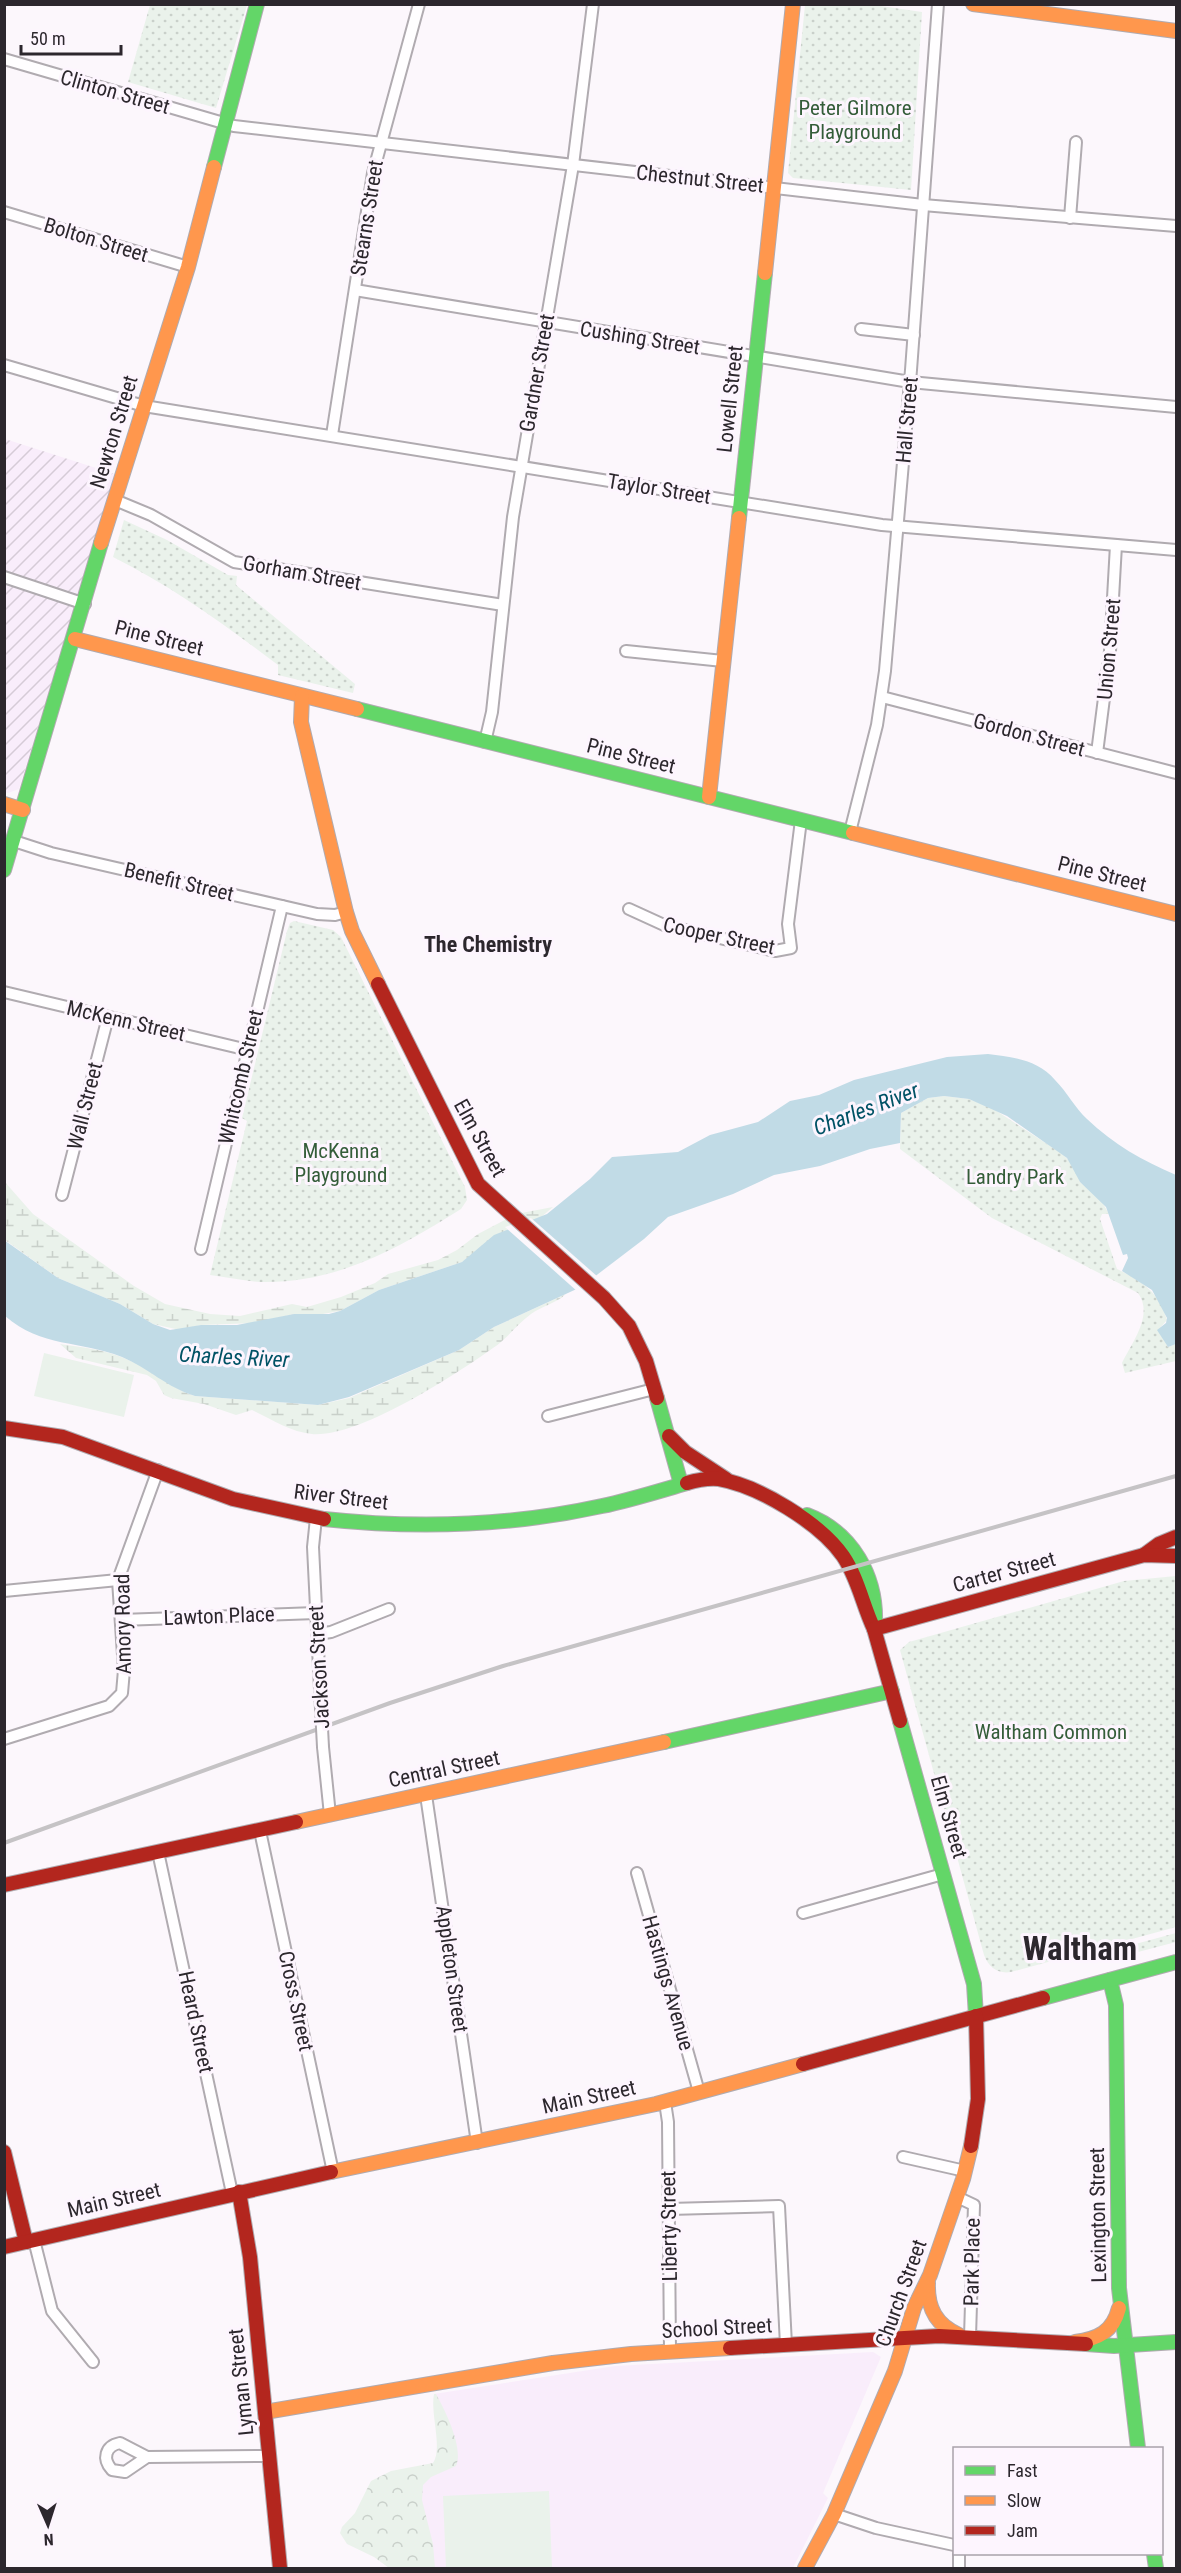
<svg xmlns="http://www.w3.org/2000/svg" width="1181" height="2573" viewBox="0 0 1181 2573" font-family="'Roboto Condensed',sans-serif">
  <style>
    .built { fill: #f9edfb }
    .industrial { fill: url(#industrial-furrows) }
    .grass { fill: #eaf2eb }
    .forest { fill: url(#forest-crowns) }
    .wetland { fill: url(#wetland-marsh) }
    .park { fill: url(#park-dots) }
    .water { fill: #c1dbe6 }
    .pier { fill: #fcf7fc }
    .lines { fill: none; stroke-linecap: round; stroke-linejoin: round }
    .street-casing { stroke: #b0abb0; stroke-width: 14 }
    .fast-casing { stroke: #b0abb0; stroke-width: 16 }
    .slow-casing { stroke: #b0abb0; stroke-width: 16 }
    .jam-casing { stroke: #b0abb0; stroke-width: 16 }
    .street { stroke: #fffeff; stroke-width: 10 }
    .fast { stroke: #63d668; stroke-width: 14 }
    .slow { stroke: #ff974d; stroke-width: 14 }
    .jam { stroke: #b3261e; stroke-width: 14 }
    .rail { stroke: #c5c3c5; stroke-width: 4 }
    .street-bridge-casing { stroke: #b0abb0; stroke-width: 14; stroke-linecap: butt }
    .street-bridge { stroke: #fffeff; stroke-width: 10 }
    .labels { text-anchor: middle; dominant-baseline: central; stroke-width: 6; stroke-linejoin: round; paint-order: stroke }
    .street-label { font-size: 21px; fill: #2c272d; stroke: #fdf5fe }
    .park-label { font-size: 21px; fill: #345d39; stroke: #fdf5fe }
    .neighbourhood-label { font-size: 22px; font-weight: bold; fill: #2c272d; stroke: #fdf5fe }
    .water-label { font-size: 22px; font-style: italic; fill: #005265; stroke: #fdf5fe }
    .town-label { font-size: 33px; font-weight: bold; fill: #2c272d; stroke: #fdf5fe }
  </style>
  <defs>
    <pattern id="industrial-furrows" width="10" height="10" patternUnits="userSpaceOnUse" patternTransform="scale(1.5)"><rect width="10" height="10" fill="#f9edfb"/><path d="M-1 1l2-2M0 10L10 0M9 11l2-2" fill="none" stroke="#d6cbd7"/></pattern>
    <pattern id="forest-crowns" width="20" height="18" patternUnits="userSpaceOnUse" patternTransform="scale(1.5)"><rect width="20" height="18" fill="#eaf2eb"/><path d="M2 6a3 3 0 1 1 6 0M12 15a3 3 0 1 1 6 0" fill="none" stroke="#c9d0ca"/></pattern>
    <pattern id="wetland-marsh" width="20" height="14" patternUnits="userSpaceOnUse" patternTransform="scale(1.5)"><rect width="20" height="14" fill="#eaf2eb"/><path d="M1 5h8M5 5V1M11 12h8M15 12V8" fill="none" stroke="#c9d0ca"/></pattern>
    <pattern id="park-dots" width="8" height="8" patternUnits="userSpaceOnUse" patternTransform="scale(1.5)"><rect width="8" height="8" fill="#eaf2eb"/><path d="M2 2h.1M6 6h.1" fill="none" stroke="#c9d0ca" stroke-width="1.8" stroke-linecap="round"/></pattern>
  </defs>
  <rect width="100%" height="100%" fill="#fcf7fc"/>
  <polygon class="built" points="873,2352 881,2357 823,2493 828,2498 793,2568 421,2568 413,2472 442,2467 434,2394 615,2366"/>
  <polygon class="industrial" points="5,439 115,474 19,789 8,793 5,792"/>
  <g class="grass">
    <polygon points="44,1353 134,1375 124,1417 34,1396"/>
    <polygon points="549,2491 552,2568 446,2568 443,2496"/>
  </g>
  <path class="forest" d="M 434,2394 L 436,2394 C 445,2410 464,2448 456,2466 L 431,2477 L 423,2485 L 422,2500 L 433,2544 L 435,2568 L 389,2568 L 374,2557 L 347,2544 L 340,2533 L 342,2527 L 355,2513 L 371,2481 L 391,2471 L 433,2463 C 443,2448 430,2414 434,2394 Z"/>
  <g class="wetland">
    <polygon points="4,1181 33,1214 134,1286 165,1304 210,1314 240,1316 292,1304 307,1307 341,1297 375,1283 388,1274 438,1260 457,1250 478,1234 516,1214 553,1207 540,1218 517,1226 462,1262 379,1290 340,1311 317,1315 294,1314 256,1323 201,1325 180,1330 153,1324 120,1304 58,1278 5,1240"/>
    <path d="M 566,1294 C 555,1304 542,1306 531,1314 C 517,1324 507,1339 493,1348 C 455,1375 359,1438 312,1434 C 291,1432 271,1419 252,1410 L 236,1415 L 204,1404 L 171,1398 L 164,1395 L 156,1381 L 147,1375 L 76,1358 L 60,1344 C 94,1349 109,1350 142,1366 C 161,1376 175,1390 195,1396 L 318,1405 L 349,1398 L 459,1350 L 494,1327 Z"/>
  </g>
  <g class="park">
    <polygon points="150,5 247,5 216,108 128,82"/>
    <polygon points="805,5 874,5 922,12 911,190 793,178 788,173"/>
    <path d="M 124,520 L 167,540 L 228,575 L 237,576 L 236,585 L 355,684 L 353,693 L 278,675 L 278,665 C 225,625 173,587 113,557 Z"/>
    <path d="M 294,921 L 333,930 L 341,937 L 465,1187 L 467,1200 L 461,1209 C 399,1248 336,1284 260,1282 C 244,1281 227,1277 210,1275 L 247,1121 L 242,1118 L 287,931 L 290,923 Z"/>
    <path d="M 944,1096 L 969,1099 L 992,1108 L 1061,1153 L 1071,1162 L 1080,1182 L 1101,1200 L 1109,1214 L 1102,1214 L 1100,1219 L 1117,1269 C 1142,1281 1159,1292 1167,1320 L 1158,1330 L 1168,1347 L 1176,1344 L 1176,1361 L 1125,1373 L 1122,1363 C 1132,1342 1154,1315 1138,1293 L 992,1218 L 900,1149 L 901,1113 L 928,1098 Z"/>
    <path d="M 1176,1576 L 1176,1927 L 1011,1972 C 998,1974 989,1968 984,1955 L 900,1650 L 909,1642 L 1124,1581 Z"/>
    <polygon points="1176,1933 1176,1942 1119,1957 1117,1949"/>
  </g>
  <path class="water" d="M 988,1054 C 1013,1057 1038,1060 1055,1080 C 1067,1092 1075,1108 1087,1119 C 1113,1144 1143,1161 1176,1175 L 1176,1344 L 1168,1347 L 1157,1330 L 1166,1323 L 1167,1318 L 1152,1290 L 1122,1271 L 1128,1258 L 1127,1254 L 1123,1255 L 1106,1207 L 1080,1182 L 1067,1158 L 1007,1116 L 969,1099 L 944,1096 L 928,1098 L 901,1113 L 900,1143 L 870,1149 L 820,1166 L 774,1175 L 733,1194 L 668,1217 L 644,1239 L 581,1287 L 494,1327 L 459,1350 L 349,1397 L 318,1405 L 195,1396 C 168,1388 148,1368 122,1357 C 79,1340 42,1348 5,1316 L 4,1240 L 58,1278 L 120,1304 L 153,1324 L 170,1330 L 201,1325 L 237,1325 L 294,1314 L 329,1314 L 340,1311 L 379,1290 L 462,1262 L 494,1235 L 547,1214 L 590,1179 L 612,1157 L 678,1152 L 710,1135 L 758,1122 L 790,1101 L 819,1095 L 854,1080 L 947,1057 Z"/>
  <polygon class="pier" points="531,1218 598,1277 578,1292 505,1227"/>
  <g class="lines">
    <g class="street-casing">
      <g id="street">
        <polyline points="4,59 234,126 923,205 1176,226"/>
        <polyline points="4,212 188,267"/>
        <polyline points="1070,218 1076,142"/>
        <polyline points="355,290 910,382 1176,407"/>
        <polyline points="861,329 914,335"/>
        <polyline points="4,365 144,406 882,525 1176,550"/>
        <polyline points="332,435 373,173 419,4"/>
        <polyline points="115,500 151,515 234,562 503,605"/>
        <polyline points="4,577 85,604"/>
        <polyline points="626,651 723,661"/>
        <polyline points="882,697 1176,773"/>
        <polyline points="485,742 492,712 513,517 573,165 593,4"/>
        <polyline points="1097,753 1110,651 1116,545"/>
        <polyline points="850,832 877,725 885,671 911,370 938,4"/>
        <polyline points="14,841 51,853 317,914 335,915 346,912"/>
        <polyline points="629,909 664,925 775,951 791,948 788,924 801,820"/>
        <polyline points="4,992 248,1050"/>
        <polyline points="62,1195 108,1017"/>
        <polyline points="201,1249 282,906"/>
        <polyline points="548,1416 654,1389"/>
        <polyline points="316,1518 313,1547 321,1709"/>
        <polyline points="4,1591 118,1580"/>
        <polyline points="121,1620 316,1613"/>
        <polyline points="317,1634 331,1632 389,1609"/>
        <polyline points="4,1739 109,1706 122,1693 124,1670 118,1580 158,1470"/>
        <polyline points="323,1747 330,1815"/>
        <polyline points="426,1795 477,2143"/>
        <polyline points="260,1831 333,2172"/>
        <polyline points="158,1852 232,2193"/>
        <polyline points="637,1873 699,2092"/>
        <polyline points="803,1913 943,1874"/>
        <polyline points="665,2102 668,2122 670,2351"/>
        <polyline points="903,2157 965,2171"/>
        <polyline points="957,2197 974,2205 970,2337"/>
        <polyline points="669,2209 779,2206 786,2345"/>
        <polyline points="34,2240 52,2311 93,2362"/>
        <path d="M 120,2443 L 147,2457 L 125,2472 L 112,2470 C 102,2459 105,2446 120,2443 Z"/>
        <polyline points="147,2457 269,2456"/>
        <polyline points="834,2514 876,2528 954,2545"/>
        <polyline points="959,2554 959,2568"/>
      </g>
    </g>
    <g class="fast-casing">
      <g id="fast">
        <polyline points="214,167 257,4"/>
        <polyline points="739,518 765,273"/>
        <polyline points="357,709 853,833"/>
        <polyline points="4,870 101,543"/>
        <polyline points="657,1398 681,1484"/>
        <path d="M 807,1515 C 852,1532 877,1576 875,1624"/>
        <path d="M 324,1519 C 417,1529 511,1526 602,1506 C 631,1500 659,1491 687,1483"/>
        <polyline points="900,1721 974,1984 976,2016"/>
        <polyline points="664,1742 892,1691"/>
        <polyline points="1110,1980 1116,2005 1119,2288 1138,2448"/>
        <polyline points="1043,1998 1176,1962"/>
        <polyline points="1086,2344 1114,2346 1176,2342"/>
        <polyline points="1154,2554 1156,2568"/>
      </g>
    </g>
    <g class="slow-casing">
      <g id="slow">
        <polyline points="973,4 1176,31"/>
        <polyline points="765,273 793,4"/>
        <polyline points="101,543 188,267 214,167"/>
        <polyline points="75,639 357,709"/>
        <polyline points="302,696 301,722 346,912 352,931 378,984"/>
        <polyline points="709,797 739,518"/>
        <polyline points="4,804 23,810"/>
        <polyline points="853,833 1176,914"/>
        <polyline points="296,1822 664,1742"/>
        <polyline points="331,2172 656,2104 803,2064"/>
        <path d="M 928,2283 C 927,2308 936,2325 959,2335"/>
        <path d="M 1075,2342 C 1098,2339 1113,2332 1119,2308"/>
        <polyline points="265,2412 553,2363 631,2354 730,2348"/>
        <polyline points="805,2568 834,2514 895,2371 914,2308 930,2275 963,2179 971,2146"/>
      </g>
    </g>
    <g class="jam-casing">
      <g id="jam">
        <polyline points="378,984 478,1184 604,1298 629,1326 646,1361 657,1398"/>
        <polyline points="4,1428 63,1437 233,1499 324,1519"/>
        <polyline points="669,1436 685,1452 726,1479"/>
        <path d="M 687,1483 C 697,1480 708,1478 719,1479 C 759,1486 820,1523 843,1556 C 858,1578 863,1606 874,1629"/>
        <polyline points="1144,1555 1159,1544 1176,1537"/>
        <polyline points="900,1721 874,1629 1144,1555 1176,1556"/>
        <polyline points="4,1885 296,1822"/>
        <polyline points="803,2064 1043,1998"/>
        <polyline points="971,2146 978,2099 976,2016"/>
        <polyline points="4,2152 26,2242"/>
        <polyline points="239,2192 250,2257 280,2568"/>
        <polyline points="4,2247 331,2172"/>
        <polyline points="730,2348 939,2336 1086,2344"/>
      </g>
    </g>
    <use href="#street" class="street"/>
    <use href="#fast" class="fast"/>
    <use href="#slow" class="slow"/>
    <use href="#jam" class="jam"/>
    <polyline class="rail" points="4,1843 390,1703 503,1666 1176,1476"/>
    <g class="street-bridge-casing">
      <polyline id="street-bridge" points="321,1709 323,1747"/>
    </g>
    <use href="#street-bridge" class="street-bridge"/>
  </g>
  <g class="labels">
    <g class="street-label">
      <text transform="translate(115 92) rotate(16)">Clinton Street</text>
      <text transform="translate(700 179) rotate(6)">Chestnut Street</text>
      <text transform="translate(367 218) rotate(-81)">Stearns Street</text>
      <text transform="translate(96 240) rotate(17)">Bolton Street</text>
      <text transform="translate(640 338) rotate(9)">Cushing Street</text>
      <text transform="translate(537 373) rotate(-80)">Gardner Street</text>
      <text transform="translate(730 399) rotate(-84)">Lowell Street</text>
      <text transform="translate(907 420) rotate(-85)">Hall Street</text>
      <text transform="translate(114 432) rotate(-73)">Newton Street</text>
      <text transform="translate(659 489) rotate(9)">Taylor Street</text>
      <text transform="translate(302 573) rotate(10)">Gorham Street</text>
      <text transform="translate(159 638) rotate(14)">Pine Street</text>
      <text transform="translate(1109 649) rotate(-85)">Union Street</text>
      <text transform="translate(1029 735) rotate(15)">Gordon Street</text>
      <text transform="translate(631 756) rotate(14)">Pine Street</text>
      <text transform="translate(1102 874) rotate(14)">Pine Street</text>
      <text transform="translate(179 882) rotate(13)">Benefit Street</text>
      <text transform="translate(719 936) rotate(12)">Cooper Street</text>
      <text transform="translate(126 1021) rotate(13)">McKenn Street</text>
      <text transform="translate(241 1077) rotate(-77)">Whitcomb Street</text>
      <text transform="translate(85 1106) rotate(-76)">Wall Street</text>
      <text transform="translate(480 1138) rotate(61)">Elm Street</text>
      <text transform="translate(341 1497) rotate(7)">River Street</text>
      <text transform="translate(1004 1572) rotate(-15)">Carter Street</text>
      <text transform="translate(219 1616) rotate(-2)">Lawton Place</text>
      <text transform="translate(123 1624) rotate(-91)">Amory Road</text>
      <text transform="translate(319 1667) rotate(-93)">Jackson Street</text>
      <text transform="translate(444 1769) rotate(-12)">Central Street</text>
      <text transform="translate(949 1817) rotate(74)">Elm Street</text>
      <text transform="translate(452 1969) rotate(82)">Appleton Street</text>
      <text transform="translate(668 1983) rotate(74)">Hastings Avenue</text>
      <text transform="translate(296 2001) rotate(78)">Cross Street</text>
      <text transform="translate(196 2022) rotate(78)">Heard Street</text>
      <text transform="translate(589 2097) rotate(-12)">Main Street</text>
      <text transform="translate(114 2200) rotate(-13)">Main Street</text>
      <text transform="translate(1098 2215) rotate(-91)">Lexington Street</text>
      <text transform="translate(669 2226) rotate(-91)">Liberty Street</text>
      <text transform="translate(972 2262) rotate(-89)">Park Place</text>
      <text transform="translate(901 2293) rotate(-70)">Church Street</text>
      <text transform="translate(717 2328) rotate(-3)">School Street</text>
      <text transform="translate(241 2382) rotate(-96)">Lyman Street</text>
    </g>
    <g class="park-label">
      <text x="855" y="108">Peter Gilmore<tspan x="855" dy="24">Playground</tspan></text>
      <text x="341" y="1151">McKenna<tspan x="341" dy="24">Playground</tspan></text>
      <text x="1015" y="1177">Landry Park</text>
      <text x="1051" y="1732">Waltham Common</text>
    </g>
    <g class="neighbourhood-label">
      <text x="488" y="944">The Chemistry</text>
    </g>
    <g class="water-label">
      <text transform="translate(866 1109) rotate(-21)">Charles River</text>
      <text transform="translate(234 1357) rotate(3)">Charles River</text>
    </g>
    <g class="town-label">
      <text x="1080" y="1948">Waltham</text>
    </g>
  </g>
  <rect width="1181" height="2573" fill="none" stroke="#2c272d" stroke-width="12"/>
  <rect x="953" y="2447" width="210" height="108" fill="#fdf5fe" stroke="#a9a3aa" stroke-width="1.5"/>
  <rect x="965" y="2466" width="30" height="9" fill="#63d668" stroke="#a9a3aa" stroke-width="1.5"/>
  <text x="1007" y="2477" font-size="18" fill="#2c272d">Fast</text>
  <rect x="965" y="2496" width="30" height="9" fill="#ff974d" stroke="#a9a3aa" stroke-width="1.5"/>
  <text x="1007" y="2507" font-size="18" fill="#2c272d">Slow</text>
  <rect x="965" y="2526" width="30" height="9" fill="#b3261e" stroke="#a9a3aa" stroke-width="1.5"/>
  <text x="1007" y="2537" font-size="18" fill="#2c272d">Jam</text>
  <g transform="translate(48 2525) rotate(177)" stroke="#fdf5fe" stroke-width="4.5" paint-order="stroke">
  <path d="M0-4.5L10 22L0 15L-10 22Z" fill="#2c272d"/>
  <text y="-9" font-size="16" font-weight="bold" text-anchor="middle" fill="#2c272d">N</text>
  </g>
  <path d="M21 45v9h100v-9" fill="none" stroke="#2c272d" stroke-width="3"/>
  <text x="30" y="45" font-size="18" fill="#2c272d" stroke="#fdf5fe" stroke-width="4.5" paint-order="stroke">50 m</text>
</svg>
